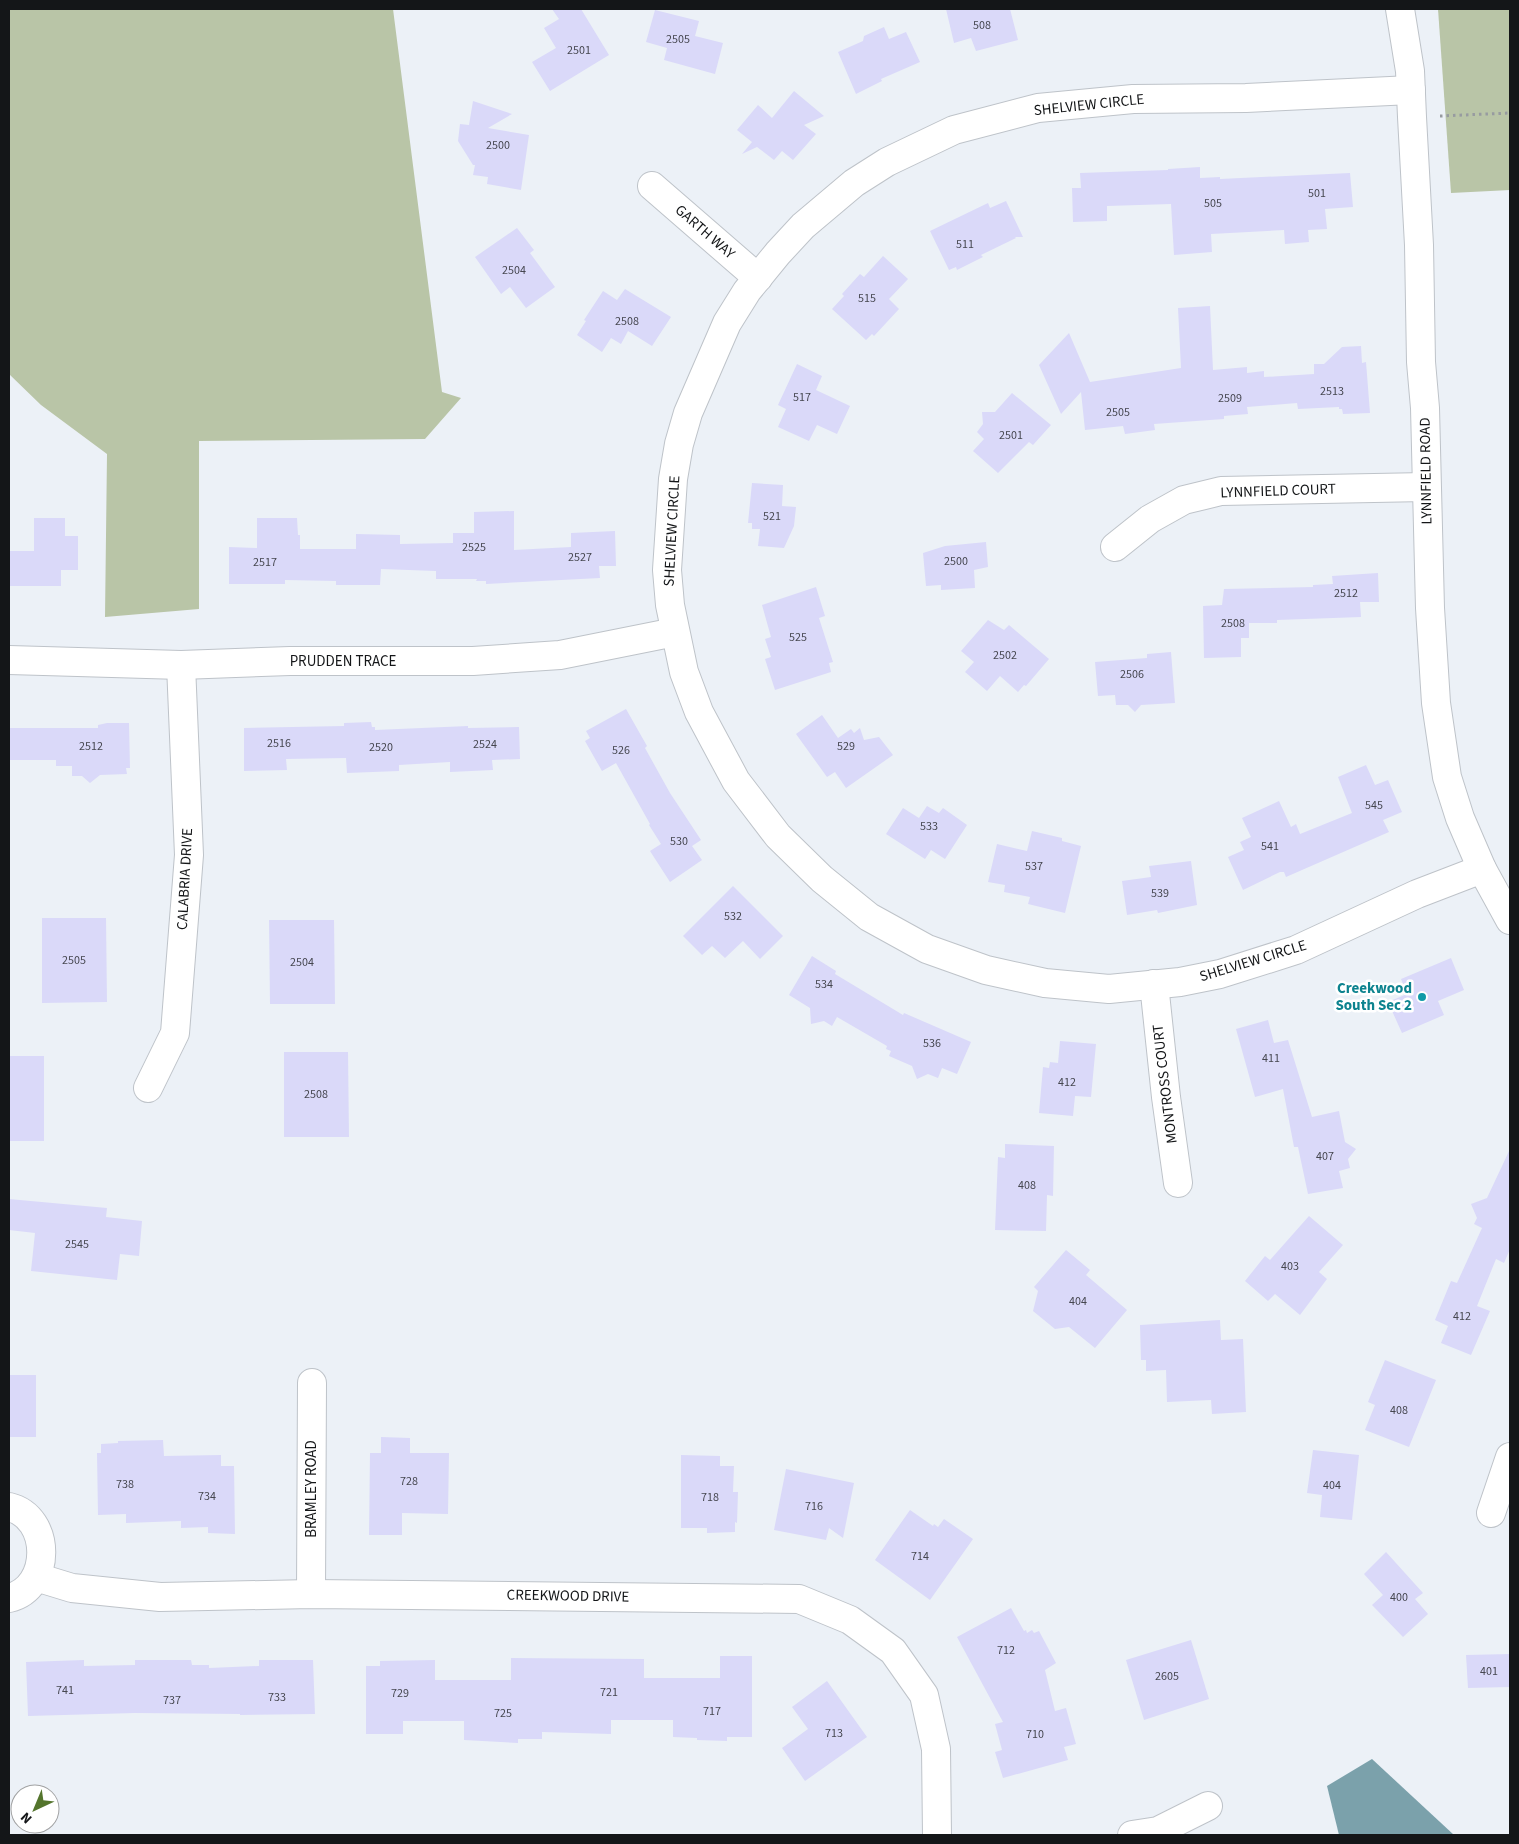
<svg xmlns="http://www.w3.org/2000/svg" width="1519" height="1844" viewBox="0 0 1519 1844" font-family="'Source Sans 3',sans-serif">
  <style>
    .green { fill: #b9c5a7 }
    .water { fill: #7ba1ab }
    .building { fill: #dad9f9 }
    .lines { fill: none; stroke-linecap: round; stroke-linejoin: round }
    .street-casing { stroke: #bec3c9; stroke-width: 30 }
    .path { stroke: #979ba0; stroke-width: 3; stroke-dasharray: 2.5 4; stroke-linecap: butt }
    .street { stroke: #fff; stroke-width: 28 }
    .culture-dot { fill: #0f9aa8; stroke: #fff; stroke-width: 2 }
    .labels { text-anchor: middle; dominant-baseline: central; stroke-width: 5; stroke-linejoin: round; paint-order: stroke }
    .number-label { font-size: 12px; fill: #464750 }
    .street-label { font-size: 15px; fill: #141618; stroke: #fff }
    .culture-label { font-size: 15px; font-weight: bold; fill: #0d838f; stroke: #fff; text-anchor: end }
  </style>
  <rect width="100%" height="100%" fill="#ecf1f7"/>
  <g class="green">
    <polygon points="9,9 393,9 442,392 461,398 425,439 199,441 199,609 105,617 107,454 41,405 9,374"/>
    <polygon points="1438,9 1510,9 1510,190 1451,193"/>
  </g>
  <polygon class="water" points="1372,1759 1454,1835 1339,1835 1327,1786"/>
  <g class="building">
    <polygon points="552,9 581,9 609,55 550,91 532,62 556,48 544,28 559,19"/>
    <polygon points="946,9 1010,9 1018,40 976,51 971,38 954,43"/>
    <polygon points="655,10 699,21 695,36 723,43 715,74 664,60 667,48 646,42"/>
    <polygon points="884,27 889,39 906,32 920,62 881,79 882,81 856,94 838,52 863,41 864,36"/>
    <polygon points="794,91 824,116 804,125 816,134 793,160 782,151 774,160 757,147 742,154 752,142 737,130 758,105 772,118"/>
    <polygon points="473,101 512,114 488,128 529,135 521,190 487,184 488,177 473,175 475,165 473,165 458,141 460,124 469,125"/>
    <polygon points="1200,167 1200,178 1220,177 1220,179 1350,173 1353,207 1325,209 1327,229 1308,230 1309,242 1285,244 1284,230 1211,234 1212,252 1174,255 1171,204 1107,206 1107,221 1073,222 1072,188 1081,188 1080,173 1168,170 1168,169"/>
    <polygon points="1006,201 1023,237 1015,237 1016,238 981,255 983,257 957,270 956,267 949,270 930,231 988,203 990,208"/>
    <polygon points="517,228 534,250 530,253 555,287 526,308 510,287 501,294 475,257"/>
    <polygon points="883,256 908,279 889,299 899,309 874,336 872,334 866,340 832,309 844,296 842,294 860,274 864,277"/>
    <polygon points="625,289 671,317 652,346 628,331 621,344 611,338 602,352 577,335 586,321 584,320 603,291 617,300"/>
    <polygon points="1210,306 1213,370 1247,367 1247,373 1264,371 1264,377 1314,374 1314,364 1324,364 1342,347 1361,346 1362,363 1366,362 1370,413 1343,414 1342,409 1339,409 1339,407 1298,409 1297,403 1247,407 1248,414 1224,416 1224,419 1154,424 1155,430 1125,434 1123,426 1085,430 1081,392 1061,414 1039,365 1069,333 1090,382 1181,368 1178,308"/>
    <polygon points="797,364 822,376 816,390 850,406 837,434 817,425 809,441 778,427 786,409 778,405"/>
    <polygon points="1012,393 1051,425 1033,445 1029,442 998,473 973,451 984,439 977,432 983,424 982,412 995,412"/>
    <polygon points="752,483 783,485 782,506 796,507 794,526 784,548 758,546 760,529 752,529 752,523 748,523"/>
    <polygon points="514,511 514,550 571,547 571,533 615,531 616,566 599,566 600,578 486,584 486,581 476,581 477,579 436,579 436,571 381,569 380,585 336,585 336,581 285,580 285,584 229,584 229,547 257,548 257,518 297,518 298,535 300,535 300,549 356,549 356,534 400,535 400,544 453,543 453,533 474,533 474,512"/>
    <polygon points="34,518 65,518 65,536 78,536 78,570 61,570 61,586 9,586 9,551 34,551"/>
    <polygon points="986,542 988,567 974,570 975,588 941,590 941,585 926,586 923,553 945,546"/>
    <polygon points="1378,573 1379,602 1360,602 1361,617 1277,620 1277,623 1249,623 1249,638 1241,638 1241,657 1204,658 1203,606 1222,605 1224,589 1313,587 1313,585 1333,584 1332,576"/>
    <polygon points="816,587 825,616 819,618 833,662 829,663 831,672 775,690 765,659 771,657 765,639 771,637 762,605"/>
    <polygon points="988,620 1004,630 1009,625 1049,659 1026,686 1024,685 1018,692 1000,676 987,691 965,672 974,662 961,651"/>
    <polygon points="1171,652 1175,703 1141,705 1135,712 1128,705 1116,705 1115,695 1098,696 1095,662 1147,658 1147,654"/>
    <polygon points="626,709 647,746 645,748 670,793 701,840 692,846 702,860 670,882 650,851 661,844 649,825 650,824 616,763 602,771 585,741 590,738 586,731"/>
    <polygon points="822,715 838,738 851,729 854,733 860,728 864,740 879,737 893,755 846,788 835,772 827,777 796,734"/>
    <polygon points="371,722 372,727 375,727 375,730 468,726 468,728 519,727 520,759 492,760 493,770 450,772 450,762 399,765 399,771 347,773 346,758 286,759 287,770 244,771 244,728 344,726 344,723"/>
    <polygon points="107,723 129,723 130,768 126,768 127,774 100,775 90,783 82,776 72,776 72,766 56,766 56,760 9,760 9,728 98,728 98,725"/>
    <polygon points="1366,765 1375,785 1388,780 1402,812 1383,820 1389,832 1286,877 1284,872 1280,872 1243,890 1228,857 1244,850 1240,842 1251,837 1242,818 1279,801 1291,827 1296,824 1300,834 1352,813 1338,777"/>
    <polygon points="927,806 939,813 943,808 967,825 945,859 931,850 925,859 886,834 903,808 919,818"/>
    <polygon points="1032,831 1062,838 1062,841 1081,846 1065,913 1028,904 1030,897 1004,892 1005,885 988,882 997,844 1027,851"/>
    <polygon points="1191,861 1197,905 1158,913 1157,910 1127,915 1122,881 1151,877 1149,866"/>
    <polygon points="733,886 783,936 760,959 743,941 725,958 712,946 702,955 683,936"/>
    <polygon points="42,918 106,918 107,1002 42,1003"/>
    <polygon points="269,920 334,920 335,1004 270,1004"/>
    <polygon points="812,956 836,971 835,974 903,1015 904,1013 971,1042 957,1074 942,1068 938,1078 928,1074 917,1079 912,1066 889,1056 891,1051 886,1049 887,1046 837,1017 832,1026 824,1021 811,1024 810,1008 789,995"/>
    <polygon points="1451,958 1464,990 1438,1001 1444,1015 1402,1033 1388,1002 1407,994 1401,979"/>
    <polygon points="1268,1020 1274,1043 1288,1040 1312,1117 1339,1111 1345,1142 1356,1149 1348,1159 1350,1168 1339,1171 1343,1188 1308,1194 1298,1147 1294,1147 1283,1089 1255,1097 1236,1029"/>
    <polygon points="1060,1041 1096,1044 1091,1097 1075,1096 1073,1116 1039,1113 1043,1067 1049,1068 1050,1062 1058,1063"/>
    <polygon points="284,1052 348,1052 349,1137 284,1137"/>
    <rect x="9" y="1056" width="35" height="85"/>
    <polygon points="1005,1144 1054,1146 1053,1196 1047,1195 1046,1231 995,1230 998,1157 1005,1158"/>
    <polygon points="1510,1149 1510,1249 1504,1263 1496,1259 1477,1306 1490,1311 1471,1355 1441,1343 1448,1326 1435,1320 1451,1281 1457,1283 1482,1228 1474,1224 1477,1218 1471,1204 1487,1198"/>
    <polygon points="9,1199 107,1208 106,1217 142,1221 139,1256 120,1254 117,1280 31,1271 35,1233 9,1230"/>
    <polygon points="1309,1216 1343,1245 1319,1272 1327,1279 1300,1315 1275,1294 1268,1301 1245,1281 1265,1256 1270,1260"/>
    <polygon points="1066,1250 1090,1270 1086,1275 1127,1310 1095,1348 1069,1327 1055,1329 1033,1311 1038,1291 1034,1287"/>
    <polygon points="1220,1320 1221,1340 1243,1339 1246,1412 1212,1414 1211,1400 1167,1402 1166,1370 1146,1371 1146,1360 1141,1360 1140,1325"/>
    <polygon points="1385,1360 1436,1380 1409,1447 1365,1430 1375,1405 1368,1402"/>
    <rect x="9" y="1375" width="27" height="62"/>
    <polygon points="381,1437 410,1438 410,1453 449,1453 448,1514 402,1513 402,1535 369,1535 370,1453 381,1453"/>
    <polygon points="163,1440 164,1456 221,1455 221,1466 234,1466 235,1534 208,1533 208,1527 181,1528 181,1521 126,1523 126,1514 98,1515 97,1453 101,1453 101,1444 118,1443 118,1441"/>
    <polygon points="1313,1450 1359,1455 1352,1520 1320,1517 1322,1495 1307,1493"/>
    <polygon points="681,1455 720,1456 720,1466 734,1466 733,1492 738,1492 737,1523 735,1522 735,1532 707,1533 707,1528 681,1528"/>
    <polygon points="786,1469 854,1483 843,1538 829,1528 826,1540 774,1530"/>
    <polygon points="910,1510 933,1526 934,1524 938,1527 944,1519 973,1539 930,1600 875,1560"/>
    <polygon points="1386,1552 1423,1593 1415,1599 1428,1614 1403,1637 1372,1605 1383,1595 1364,1574"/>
    <polygon points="1011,1608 1024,1631 1026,1630 1027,1633 1032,1630 1034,1633 1039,1631 1056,1663 1045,1670 1055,1711 1066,1708 1076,1744 1064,1747 1068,1760 1003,1778 995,1752 1002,1750 995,1724 1003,1722 957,1637"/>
    <polygon points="1191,1640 1209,1699 1144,1720 1126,1660"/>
    <polygon points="1510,1654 1510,1687 1468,1688 1466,1655"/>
    <polygon points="720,1656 752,1656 752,1737 727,1737 727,1741 697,1740 697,1738 673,1737 673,1720 611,1720 611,1734 542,1732 542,1739 518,1739 518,1743 464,1740 464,1721 403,1721 403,1734 366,1734 366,1666 380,1666 380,1661 435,1660 435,1680 511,1680 511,1658 644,1659 644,1678 720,1678"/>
    <polygon points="84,1660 84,1666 135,1665 135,1660 191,1660 192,1665 209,1665 209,1668 259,1666 259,1660 313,1660 315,1714 240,1715 240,1714 135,1713 28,1716 26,1662"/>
    <polygon points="827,1681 867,1737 805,1781 782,1748 808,1729 792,1707"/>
  </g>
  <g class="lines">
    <g class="street-casing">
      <g id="street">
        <polyline points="1400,9 1410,71 1412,117 1419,245 1421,362 1425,408 1430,608 1436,703 1447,777 1460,818 1482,869 1510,920"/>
        <polyline points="1411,90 1246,98 1133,99 1038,108 954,130 887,162 854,183 803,226 778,253 747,291 727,323 688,413 679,444 673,479 667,570 670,605 684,672 699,712 736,781 778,836 822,879 869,917 927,949 986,970 1045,983 1109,989 1180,982 1220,974 1296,950 1417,894 1482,869"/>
        <polyline points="652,186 758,278"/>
        <polyline points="1115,547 1150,519 1184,500 1221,491 1426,487"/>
        <polyline points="9,660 181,665 290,661 473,661 560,655 675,632"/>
        <polyline points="1154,984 1166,1097 1178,1183"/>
        <polyline points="148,1088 175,1033 189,855 181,665"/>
        <path d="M 9,1507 C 52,1517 52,1588 9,1598"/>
        <polyline points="1491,1513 1510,1457"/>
        <polyline points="36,1577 72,1588 160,1597 311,1594 799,1599 850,1620 893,1651 924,1695 936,1749 937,1835"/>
        <polyline points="311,1594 312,1383"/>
        <polyline points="1132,1835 1158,1831 1208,1806"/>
      </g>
    </g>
    <polyline class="path" points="1440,116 1510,113"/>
    <use href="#street" class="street"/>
  </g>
  <circle class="culture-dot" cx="1422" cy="997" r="5"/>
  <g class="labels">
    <g class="number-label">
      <text x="982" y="25">508</text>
      <text x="678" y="39">2505</text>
      <text x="579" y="50">2501</text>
      <text x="498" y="145">2500</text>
      <text x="1317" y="193">501</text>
      <text x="1213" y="203">505</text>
      <text x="965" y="244">511</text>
      <text x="514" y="270">2504</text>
      <text x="867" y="298">515</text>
      <text x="627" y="321">2508</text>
      <text x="1332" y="391">2513</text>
      <text x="802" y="397">517</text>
      <text x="1230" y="398">2509</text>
      <text x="1118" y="412">2505</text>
      <text x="1011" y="435">2501</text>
      <text x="772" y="516">521</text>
      <text x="474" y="547">2525</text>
      <text x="580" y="557">2527</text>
      <text x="956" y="561">2500</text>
      <text x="265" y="562">2517</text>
      <text x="1346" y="593">2512</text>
      <text x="1233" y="623">2508</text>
      <text x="798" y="637">525</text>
      <text x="1005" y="655">2502</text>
      <text x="1132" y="674">2506</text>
      <text x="279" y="743">2516</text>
      <text x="485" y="744">2524</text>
      <text x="91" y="746">2512</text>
      <text x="846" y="746">529</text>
      <text x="381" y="747">2520</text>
      <text x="621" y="750">526</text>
      <text x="1374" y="805">545</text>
      <text x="929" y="826">533</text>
      <text x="679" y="841">530</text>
      <text x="1270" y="846">541</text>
      <text x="1034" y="866">537</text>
      <text x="1160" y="893">539</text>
      <text x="733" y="916">532</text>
      <text x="74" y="960">2505</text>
      <text x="302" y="962">2504</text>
      <text x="824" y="984">534</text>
      <text x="932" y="1043">536</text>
      <text x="1271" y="1058">411</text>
      <text x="1067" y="1082">412</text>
      <text x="316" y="1094">2508</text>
      <text x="1325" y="1156">407</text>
      <text x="1027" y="1185">408</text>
      <text x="77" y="1244">2545</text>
      <text x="1290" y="1266">403</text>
      <text x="1078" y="1301">404</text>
      <text x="1462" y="1316">412</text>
      <text x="1399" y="1410">408</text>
      <text x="409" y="1481">728</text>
      <text x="125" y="1484">738</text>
      <text x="1332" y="1485">404</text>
      <text x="207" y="1496">734</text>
      <text x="710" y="1497">718</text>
      <text x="814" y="1506">716</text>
      <text x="920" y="1556">714</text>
      <text x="1399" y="1597">400</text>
      <text x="1006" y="1650">712</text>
      <text x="1489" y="1671">401</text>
      <text x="1167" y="1676">2605</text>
      <text x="65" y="1690">741</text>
      <text x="609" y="1692">721</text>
      <text x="400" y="1693">729</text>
      <text x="277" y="1697">733</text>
      <text x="172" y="1700">737</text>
      <text x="712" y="1711">717</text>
      <text x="503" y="1713">725</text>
      <text x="834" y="1733">713</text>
      <text x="1035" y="1734">710</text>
    </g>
    <g class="street-label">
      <text transform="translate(1089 105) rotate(-6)">SHELVIEW CIRCLE</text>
      <text transform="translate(705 232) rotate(41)">GARTH WAY</text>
      <text transform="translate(1426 471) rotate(-91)">LYNNFIELD ROAD</text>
      <text transform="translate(1278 491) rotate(-2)">LYNNFIELD COURT</text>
      <text transform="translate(672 531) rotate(-87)">SHELVIEW CIRCLE</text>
      <text x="343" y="661">PRUDDEN TRACE</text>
      <text transform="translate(185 879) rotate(-87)">CALABRIA DRIVE</text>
      <text transform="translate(1253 961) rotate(-17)">SHELVIEW CIRCLE</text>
      <text transform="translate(1165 1084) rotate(-97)">MONTROSS COURT</text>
      <text transform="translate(311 1489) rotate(-90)">BRAMLEY ROAD</text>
      <text transform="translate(568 1596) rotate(1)">CREEKWOOD DRIVE</text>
    </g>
    <g class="culture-label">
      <text x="1412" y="988">Creekwood<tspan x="1412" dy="17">South Sec 2</tspan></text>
    </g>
  </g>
  <rect width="1519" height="1844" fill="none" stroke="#141618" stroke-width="20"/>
  <g transform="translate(35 1809) rotate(224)"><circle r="24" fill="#ffffff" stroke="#a1a2a3"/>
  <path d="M0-4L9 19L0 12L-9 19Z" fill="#54752d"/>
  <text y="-8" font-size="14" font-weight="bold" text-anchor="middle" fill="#141618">N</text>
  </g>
</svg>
